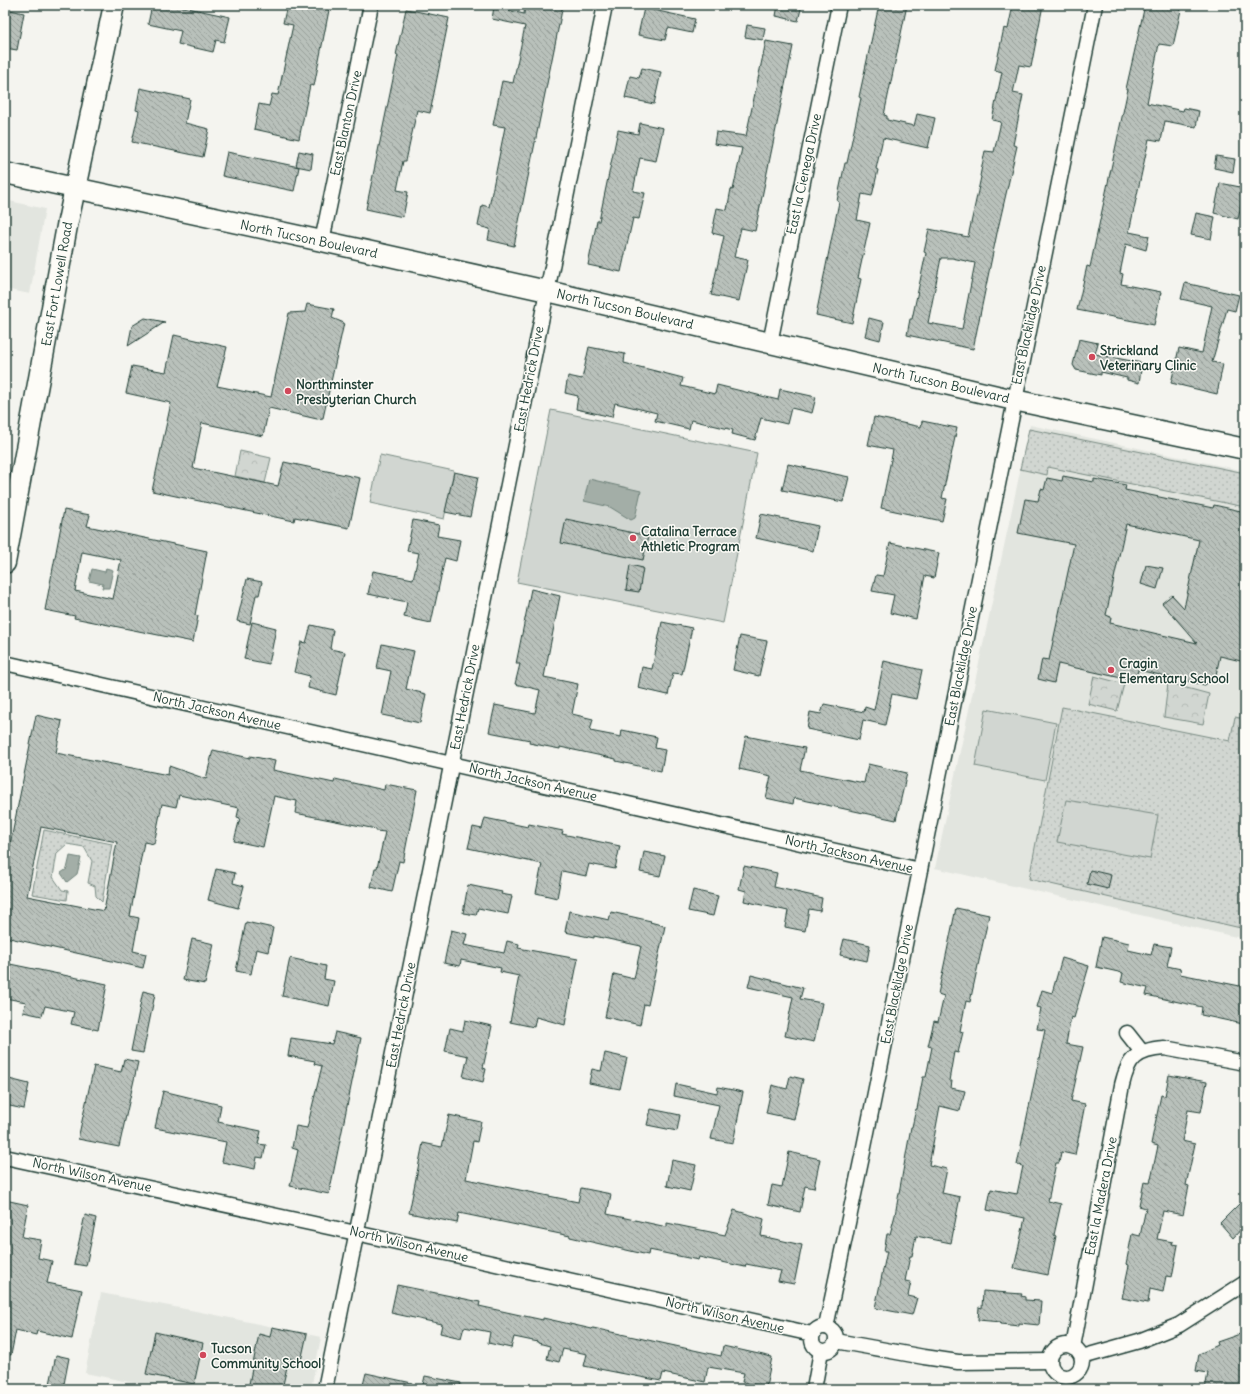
<svg xmlns="http://www.w3.org/2000/svg" width="1250" height="1394" viewBox="0 0 1250 1394" font-family="Delius,sans-serif">
  <style>
    .built { fill: #e2e5df }
    .grass { fill: url(#grass-dots); stroke: #788a82 }
    .park { fill: url(#park-crowns); stroke: #788a82 }
    .garden { fill: #d1d6d1; stroke: #788a82 }
    .water { fill: #a3aea7; stroke: #6e8179 }
    .building { fill: url(#building-back-hatch); stroke: #1f3d34; fill-rule: evenodd }
    .lines { fill: none; stroke-linecap: round; stroke-linejoin: round }
    .street-casing { stroke: #1f3d34; stroke-width: 17 }
    .secondary-casing { stroke: #1f3d34; stroke-width: 23 }
    .street { stroke: #fdfcf7; stroke-width: 14 }
    .secondary { stroke: #fdfcf7; stroke-width: 20 }
    .poi-dot { fill: #d1495b; stroke: #fdfcf7; stroke-width: 1.5 }
    .labels { text-anchor: middle; dominant-baseline: central; stroke-width: 3; stroke-linejoin: round; paint-order: stroke }
    .street-label { font-size: 13px; fill: #1f3d34; stroke: #fdfcf7 }
    .poi-label { font-size: 13px; font-weight: bold; fill: #1f3d34; stroke: #fdfcf7; text-anchor: start }
  </style>
  <defs>
    <pattern id="grass-dots" width="8" height="8" patternUnits="userSpaceOnUse"><rect width="8" height="8" fill="#d1d6d1"/><path d="M2 2h.1M6 6h.1" fill="none" stroke="#b3b9b4" stroke-width="1.8" stroke-linecap="round"/></pattern>
    <pattern id="park-crowns" width="20" height="18" patternUnits="userSpaceOnUse"><rect width="20" height="18" fill="#d1d6d1"/><path d="M2 6a3 3 0 1 1 6 0M12 15a3 3 0 1 1 6 0" fill="none" stroke="#b3b9b4"/></pattern>
    <pattern id="building-back-hatch" width="6" height="6" patternUnits="userSpaceOnUse"><rect width="6" height="6" fill="#b9c1bb"/><path d="M-1 5l2 2M0 0l6 6M5-1l2 2" fill="none" stroke="#969e99"/></pattern>
  </defs>
  <rect width="100%" height="100%" fill="#f4f4ef"/>
  <filter id="ink" filterUnits="userSpaceOnUse"><feTurbulence type="fractalNoise" baseFrequency=".025" numOctaves="2"/><feDisplacementMap in="SourceGraphic" scale="8" xChannelSelector="R" yChannelSelector="G"/><feConvolveMatrix kernelMatrix="1 2 1 2 8 2 1 2 1" color-interpolation-filters="sRGB"/></filter>
  <g filter="url(#ink)">
    <g class="built">
      <polygon points="5,200 45,209 30,294 5,289"/>
      <polygon points="1030,425 1245,471 1245,939 935,868"/>
      <polygon points="101,1293 211,1314 321,1337 311,1389 163,1389 85,1373"/>
    </g>
    <g class="grass">
      <polygon points="1029,429 1245,473 1245,507 1048,467 1047,475 1020,469"/>
      <polygon points="1062,707 1230,741 1235,717 1245,719 1245,929 1029,879"/>
      <polygon points="44,830 112,844 102,902 96,896 95,886 88,883 92,861 84,847 67,844 57,853 53,877 62,890 68,891 67,900 32,894"/>
    </g>
    <g class="park">
      <polygon points="240,451 271,458 265,483 235,476"/>
      <polygon points="1094,676 1124,684 1117,711 1088,704"/>
      <polygon points="1168,683 1209,694 1203,724 1164,717"/>
    </g>
    <g class="garden">
      <polygon points="551,410 757,453 723,623 517,582"/>
      <polygon points="380,455 454,471 444,519 370,503"/>
      <polygon points="986,709 1056,723 1045,780 975,766"/>
      <polygon points="1066,800 1158,815 1150,859 1057,842"/>
    </g>
    <g class="water">
      <polygon points="589,479 641,491 635,518 631,520 610,507 584,501"/>
      <polygon points="106,568 113,570 109,588 102,588 103,584 89,581 92,569 105,572"/>
      <polygon points="70,856 81,858 77,874 67,882 61,873 67,869"/>
    </g>
    <g class="building">
      <polygon points="152,5 174,5 230,17 224,42 216,40 213,52 178,44 181,31 148,24"/>
      <polygon points="287,5 330,5 314,86 310,85 299,139 254,129 259,104 269,106 272,94 278,95 293,25 283,23"/>
      <polygon points="525,5 563,5 514,246 488,240 490,229 478,226 482,205 489,207 505,127 493,125 502,81 513,83 525,26 492,19 494,7 524,14"/>
      <polygon points="778,5 802,5 798,21 776,16"/>
      <polygon points="879,5 907,5 884,115 887,116 887,120 914,126 917,114 935,118 928,148 883,138 876,169 878,170 872,196 862,194 857,220 870,223 858,278 861,279 852,323 816,315 839,202 837,201 845,163 847,163 861,98 859,97"/>
      <path d="M 1013,5 L 1043,5 L 1031,67 L 1019,65 L 1013,93 L 1023,95 L 1013,145 L 1017,146 L 997,233 L 973,349 L 907,335 L 910,319 L 912,319 L 926,253 L 924,252 L 929,229 L 968,237 L 981,177 L 980,176 L 985,151 L 994,152 L 1001,122 L 992,120 L 1002,72 L 995,70 L 1004,28 L 1008,29 ZM 941,258 L 952,258 L 975,263 L 962,329 L 928,323 Z"/>
      <polygon points="1145,5 1158,5 1181,10 1173,46 1159,44 1147,103 1183,111 1184,108 1199,111 1196,127 1165,121 1161,141 1149,139 1129,232 1149,236 1146,250 1126,244 1120,273 1123,274 1121,284 1161,292 1154,325 1077,310 1087,266 1090,267 1128,89 1126,89"/>
      <polygon points="644,8 695,19 692,33 668,28 665,40 638,35"/>
      <polygon points="5,9 24,13 17,50 5,48"/>
      <polygon points="406,9 449,18 430,113 417,110 406,161 403,161 397,190 408,192 403,217 366,209 398,55 396,55"/>
      <polygon points="747,25 765,28 763,40 745,37"/>
      <polygon points="766,41 793,46 755,231 741,228 734,257 748,260 739,301 711,295 724,236 712,233 717,208 727,210 731,189 733,190 742,148 714,144 716,132 746,136"/>
      <polygon points="642,68 661,72 654,104 625,98 630,76 639,78"/>
      <polygon points="140,88 190,99 185,123 209,129 203,157 132,142 139,111 136,110"/>
      <polygon points="640,123 663,128 656,161 640,158 633,191 645,193 639,219 633,218 621,272 588,265 597,221 599,221 618,130 638,134"/>
      <polygon points="299,151 313,154 311,169 296,166"/>
      <polygon points="227,152 299,167 294,191 222,176"/>
      <polygon points="1216,156 1235,159 1233,172 1214,168"/>
      <polygon points="1220,183 1245,188 1238,219 1214,213"/>
      <polygon points="1196,213 1215,217 1211,239 1191,235"/>
      <polygon points="1185,283 1239,295 1235,311 1227,309 1212,362 1223,364 1217,394 1171,383 1179,348 1202,353 1212,306 1181,299"/>
      <polygon points="307,304 334,309 332,318 344,323 323,418 317,419 269,408 263,436 202,423 193,468 278,486 284,462 360,478 349,528 295,517 294,521 152,491 171,403 126,393 132,366 166,372 174,335 227,347 217,386 271,397 289,313 305,312"/>
      <polygon points="145,318 165,322 128,346 132,326"/>
      <polygon points="869,318 884,322 880,340 865,336"/>
      <polygon points="1079,339 1098,343 1095,354 1142,363 1139,383 1127,380 1127,378 1101,372 1101,375 1076,370 1073,365"/>
      <polygon points="589,347 625,354 624,363 683,378 681,386 715,394 717,385 778,400 780,389 816,397 812,413 791,408 787,424 761,418 755,440 732,434 733,430 691,420 689,429 655,421 657,413 615,403 612,417 576,409 578,396 565,393 568,376 582,379"/>
      <polygon points="874,417 921,427 922,421 957,428 942,498 947,499 942,521 881,508 893,450 868,445"/>
      <polygon points="788,464 849,477 843,502 782,490"/>
      <polygon points="454,472 478,477 470,517 445,512"/>
      <path d="M 1063,476 L 1094,482 L 1094,479 L 1126,485 L 1125,490 L 1213,508 L 1214,505 L 1245,512 L 1245,662 L 1220,656 L 1216,675 L 1211,680 L 1205,685 L 1138,670 L 1135,681 L 1058,664 L 1054,683 L 1038,679 L 1042,659 L 1049,660 L 1074,544 L 1018,533 L 1025,499 L 1038,501 L 1041,489 L 1044,490 L 1047,478 L 1062,481 ZM 1126,524 L 1199,540 L 1184,608 L 1172,595 L 1162,603 L 1197,643 L 1110,623 L 1111,617 L 1106,615 Z"/>
      <path d="M 64,510 L 90,515 L 87,526 L 207,551 L 195,615 L 198,616 L 193,642 L 74,618 L 75,616 L 45,610 ZM 82,552 L 121,560 L 113,599 L 75,591 Z"/>
      <polygon points="761,514 818,526 813,551 756,538"/>
      <polygon points="566,519 648,536 643,560 561,543"/>
      <polygon points="413,520 439,525 437,536 460,540 456,561 445,558 431,623 404,617 407,602 368,594 373,571 413,579 419,553 407,551"/>
      <polygon points="890,543 939,553 934,578 925,576 916,619 890,613 894,595 872,591 876,575 883,576"/>
      <polygon points="630,565 643,568 639,592 626,590"/>
      <polygon points="1146,565 1163,568 1157,589 1141,584"/>
      <polygon points="247,579 262,582 259,595 256,595 250,624 237,621"/>
      <polygon points="531,589 560,596 544,677 578,684 572,714 593,719 590,731 621,737 622,730 657,737 655,748 665,750 661,771 616,761 616,759 560,747 560,749 529,743 530,740 489,732 495,705 535,713 540,690 515,684 520,664 516,664"/>
      <polygon points="252,622 276,628 269,664 244,659"/>
      <polygon points="662,622 692,628 682,674 673,673 668,695 638,688 642,667 652,669"/>
      <polygon points="311,625 333,630 330,649 345,652 336,695 308,688 310,676 294,672 301,642 306,643"/>
      <polygon points="740,636 767,641 759,676 733,670"/>
      <polygon points="382,644 414,651 406,689 426,694 420,723 382,715 391,671 377,668"/>
      <polygon points="884,661 922,670 916,699 892,694 885,725 863,720 859,740 807,729 810,712 821,714 824,704 864,712 865,707 874,710"/>
      <path d="M 36,715 L 62,721 L 56,753 L 168,775 L 169,766 L 206,779 L 213,750 L 250,758 L 250,756 L 275,761 L 273,770 L 334,783 L 335,779 L 384,790 L 385,784 L 417,790 L 403,862 L 399,861 L 392,892 L 371,887 L 375,868 L 377,868 L 385,832 L 376,831 L 376,829 L 295,813 L 297,801 L 274,796 L 263,847 L 234,841 L 240,818 L 237,817 L 239,808 L 179,795 L 176,807 L 162,804 L 154,844 L 144,842 L 130,916 L 139,918 L 133,951 L 146,954 L 143,968 L 5,937 L 5,870 ZM 41,827 L 117,842 L 104,911 L 27,896 Z"/>
      <polygon points="746,736 805,748 800,770 864,783 868,764 907,773 896,820 794,798 793,804 766,798 771,776 739,769"/>
      <polygon points="485,818 528,827 529,824 563,831 562,834 620,846 615,869 589,864 586,876 562,871 557,898 536,893 542,864 468,848 473,827 482,829"/>
      <polygon points="644,852 665,856 660,876 640,872"/>
      <polygon points="744,866 777,873 774,887 822,898 820,911 809,909 805,931 785,927 788,911 744,901 746,891 739,889"/>
      <polygon points="216,869 235,873 233,883 244,886 238,908 208,900"/>
      <polygon points="1090,870 1111,875 1108,889 1087,884"/>
      <polygon points="468,885 502,892 501,894 512,896 508,914 478,908 476,915 463,913"/>
      <polygon points="693,890 718,896 713,916 688,911"/>
      <polygon points="956,908 989,915 970,1002 966,1001 960,1031 963,1032 958,1053 954,1052 949,1081 952,1081 951,1088 965,1091 960,1111 940,1106 929,1165 947,1169 942,1193 960,1197 951,1243 916,1236 912,1256 910,1256 905,1281 911,1282 908,1296 917,1298 912,1315 875,1308 887,1251 884,1251 887,1234 890,1234 895,1215 911,1127 912,1127 916,1109 917,1109 923,1077 926,1077 932,1047 928,1046 934,1021 938,1022 944,996 938,994"/>
      <polygon points="569,911 609,920 611,912 651,921 650,922 665,926 648,1005 644,1004 640,1025 605,1017 614,974 634,979 641,946 594,936 594,938 565,932"/>
      <polygon points="246,922 273,928 268,952 256,949 251,974 236,971"/>
      <polygon points="451,930 467,934 464,945 504,953 507,941 519,944 518,948 578,959 572,989 571,989 565,1025 536,1017 534,1027 510,1022 519,976 500,972 501,968 461,960 460,966 444,963"/>
      <polygon points="1102,937 1129,943 1128,950 1151,955 1154,944 1171,947 1167,966 1181,969 1180,974 1245,987 1245,1014 1243,1024 1201,1015 1202,1007 1146,995 1148,988 1121,982 1123,973 1096,967"/>
      <polygon points="192,939 214,944 205,984 183,980"/>
      <polygon points="844,939 870,945 867,961 840,955"/>
      <polygon points="290,958 326,966 324,979 334,981 329,1006 282,996"/>
      <polygon points="1062,958 1089,966 1074,1018 1071,1017 1066,1044 1083,1047 1071,1101 1085,1104 1075,1155 1061,1152 1059,1163 1056,1163 1048,1201 1061,1204 1054,1235 1056,1236 1048,1275 1014,1268 1025,1218 987,1210 991,1189 1017,1194 1023,1166 1017,1165 1045,1030 1037,1029 1041,1008 1037,1007 1042,990 1052,993"/>
      <polygon points="5,963 107,984 98,1030 71,1024 74,1012 45,1006 42,1016 23,1012 26,1002 5,998"/>
      <polygon points="751,975 803,988 800,999 822,1003 814,1042 785,1036 793,997 748,987"/>
      <polygon points="143,991 155,994 143,1053 131,1051"/>
      <polygon points="465,1020 492,1026 483,1068 486,1069 483,1082 463,1077 468,1056 445,1051 450,1028 463,1031"/>
      <polygon points="335,1032 361,1038 329,1194 290,1186 298,1150 292,1148 296,1126 307,1128 322,1066 314,1064 315,1061 288,1056 291,1038 332,1044"/>
      <polygon points="605,1053 627,1058 620,1089 589,1083 592,1069 601,1071"/>
      <polygon points="124,1059 138,1062 119,1147 78,1139 94,1066 121,1072"/>
      <polygon points="1169,1075 1207,1082 1201,1112 1188,1110 1182,1141 1195,1144 1186,1185 1189,1186 1183,1215 1163,1211 1157,1239 1173,1242 1172,1244 1178,1245 1172,1277 1166,1276 1163,1292 1150,1289 1148,1303 1122,1298 1129,1265 1126,1264 1132,1234 1140,1236 1146,1208 1139,1206 1144,1182 1150,1183 1158,1146 1151,1144 1161,1095 1165,1096"/>
      <polygon points="790,1076 803,1079 794,1119 766,1113 772,1085 787,1089"/>
      <polygon points="5,1078 29,1084 24,1109 5,1105"/>
      <polygon points="676,1084 717,1093 718,1087 743,1092 733,1143 711,1139 719,1105 674,1096"/>
      <polygon points="163,1091 221,1105 218,1122 261,1131 258,1144 266,1145 263,1158 257,1157 255,1169 222,1162 226,1142 155,1128"/>
      <polygon points="651,1109 680,1115 677,1131 647,1125"/>
      <polygon points="449,1115 481,1122 477,1142 473,1141 466,1179 578,1202 581,1188 611,1194 607,1214 667,1227 667,1223 725,1235 734,1210 764,1219 761,1236 802,1245 794,1284 778,1281 781,1271 746,1264 745,1267 699,1257 698,1260 649,1250 648,1255 570,1237 570,1236 459,1213 457,1223 409,1213 423,1143 442,1147"/>
      <polygon points="789,1152 820,1159 814,1188 805,1186 800,1212 768,1205 772,1185 782,1187"/>
      <polygon points="672,1160 696,1165 690,1191 667,1186"/>
      <polygon points="1245,1198 1245,1225 1233,1238 1220,1223"/>
      <polygon points="5,1200 28,1205 22,1237 41,1240 38,1258 52,1261 47,1283 82,1290 72,1339 37,1331 36,1335 16,1330 11,1355 5,1354"/>
      <polygon points="85,1215 96,1218 86,1266 74,1264"/>
      <polygon points="397,1285 480,1302 479,1306 543,1320 543,1318 592,1329 593,1328 721,1356 723,1346 772,1357 766,1387 742,1382 744,1373 708,1367 705,1382 663,1373 661,1381 584,1366 587,1354 563,1349 559,1362 547,1359 550,1346 538,1343 538,1342 514,1337 511,1348 488,1343 490,1332 464,1327 461,1338 440,1333 442,1324 391,1313"/>
      <polygon points="983,1291 1022,1294 1021,1296 1025,1297 1025,1300 1041,1301 1039,1325 1019,1323 1019,1326 1000,1324 1001,1322 978,1320 979,1307 982,1308"/>
      <polygon points="272,1327 307,1334 301,1361 289,1358 282,1389 248,1389 259,1334 270,1337"/>
      <polygon points="155,1332 203,1343 194,1384 146,1374"/>
      <polygon points="1240,1334 1245,1349 1245,1389 1205,1389 1208,1373 1196,1371 1199,1354 1218,1345 1217,1342"/>
      <polygon points="56,1355 69,1358 63,1389 49,1389"/>
      <polygon points="366,1373 412,1383 412,1389 362,1389"/>
      <polygon points="425,1376 461,1383 460,1389 422,1389"/>
    </g>
    <g class="lines">
      <g class="street-casing">
        <g id="street">
          <polyline points="322,241 371,5"/>
          <polyline points="770,343 839,5"/>
          <polyline points="5,663 920,870"/>
          <polyline points="1127,1033 1142,1052"/>
          <polyline points="5,1157 356,1233 812,1334"/>
          <circle cx="824" cy="1339" r="12"/>
          <polyline points="826,1327 863,1152 1095,5"/>
          <polyline points="836,1341 924,1357 958,1362 1049,1361"/>
          <circle cx="1066" cy="1361" r="16"/>
          <path d="M 1073,1347 L 1122,1085 C 1128,1059 1136,1050 1164,1048 L 1245,1063"/>
          <polyline points="1082,1357 1139,1341 1179,1325 1245,1283"/>
          <polyline points="325,1389 605,5"/>
          <polyline points="814,1389 821,1351"/>
        </g>
      </g>
      <g class="secondary-casing">
        <g id="secondary">
          <polyline points="5,173 322,241 547,291 1014,400 1245,449"/>
          <polyline points="5,563 67,226 114,5"/>
        </g>
      </g>
      <use href="#street" class="street"/>
      <use href="#secondary" class="secondary"/>
    </g>
  </g>
  <g class="poi-dot">
    <circle cx="1092" cy="357" r="4"/>
    <circle cx="288" cy="391" r="4"/>
    <circle cx="633" cy="538" r="4"/>
    <circle cx="1111" cy="670" r="4"/>
    <circle cx="203" cy="1355" r="4"/>
  </g>
  <g class="labels">
    <g class="street-label">
      <text transform="translate(346 123) rotate(-78)">East Blanton Drive</text>
      <text transform="translate(804 174) rotate(-78)">East la Cienega Drive</text>
      <text transform="translate(309 239) rotate(12)">North Tucson Boulevard</text>
      <text transform="translate(57 284) rotate(-80)">East Fort Lowell Road</text>
      <text transform="translate(625 309) rotate(13)">North Tucson Boulevard</text>
      <text transform="translate(1029 325) rotate(-78)">East Blacklidge Drive</text>
      <text transform="translate(529 379) rotate(-79)">East Hedrick Drive</text>
      <text transform="translate(941 383) rotate(13)">North Tucson Boulevard</text>
      <text transform="translate(961 666) rotate(-79)">East Blacklidge Drive</text>
      <text transform="translate(465 697) rotate(-79)">East Hedrick Drive</text>
      <text transform="translate(217 711) rotate(13)">North Jackson Avenue</text>
      <text transform="translate(533 782) rotate(13)">North Jackson Avenue</text>
      <text transform="translate(849 854) rotate(13)">North Jackson Avenue</text>
      <text transform="translate(897 984) rotate(-79)">East Blacklidge Drive</text>
      <text transform="translate(401 1015) rotate(-79)">East Hedrick Drive</text>
      <text transform="translate(92 1175) rotate(12)">North Wilson Avenue</text>
      <text transform="translate(1101 1196) rotate(-79)">East la Madera Drive</text>
      <text transform="translate(409 1244) rotate(13)">North Wilson Avenue</text>
      <text transform="translate(725 1315) rotate(13)">North Wilson Avenue</text>
    </g>
    <g class="poi-label">
      <text x="1100" y="350">Strickland<tspan x="1100" dy="15">Veterinary Clinic</tspan></text>
      <text x="296" y="384">Northminster<tspan x="296" dy="15">Presbyterian Church</tspan></text>
      <text x="641" y="531">Catalina Terrace<tspan x="641" dy="15">Athletic Program</tspan></text>
      <text x="1119" y="663">Cragin<tspan x="1119" dy="15">Elementary School</tspan></text>
      <text x="211" y="1348">Tucson<tspan x="211" dy="15">Community School</tspan></text>
    </g>
  </g>
  <rect width="1250" height="1394" fill="none" stroke="#fdfcf7" stroke-width="20"/>
  <rect x="10" y="10" width="1230" height="1374" fill="none" stroke="#1f3d34" stroke-width="1.5" filter="url(#ink)"/>
</svg>
